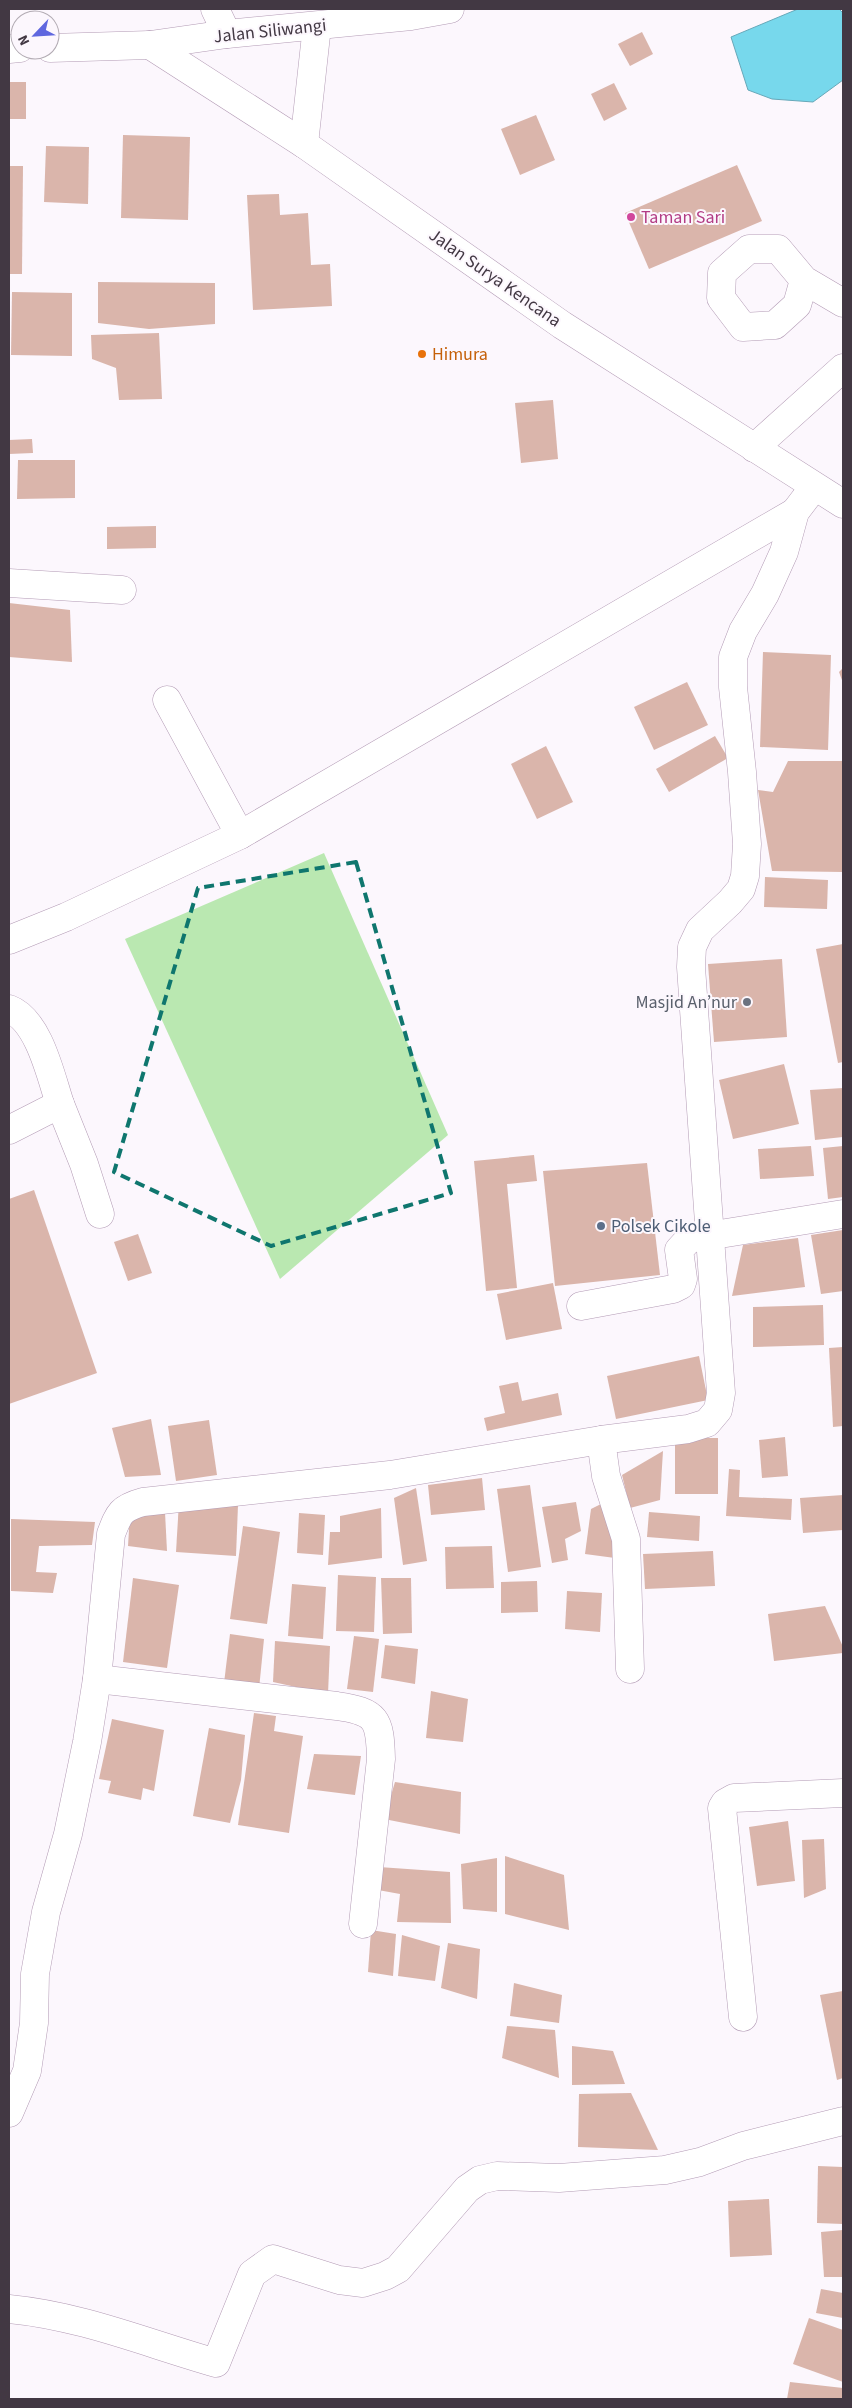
<svg xmlns="http://www.w3.org/2000/svg" width="852" height="2408" viewBox="0 0 852 2408" font-family="'Source Sans 3',sans-serif">
  <style>
    .green { fill: #bae8b1 }
    .water { fill: #77d8ec; stroke: #67a8b9 }
    .building { fill: #dab5ab }
    .lines { fill: none; stroke-linecap: round; stroke-linejoin: round }
    .minor-casing { stroke: #b39bb5; stroke-width: 29 }
    .minor { stroke: #fff; stroke-width: 28 }
    .marked { fill: none; stroke: #0f766e; stroke-width: 4; stroke-dasharray: 10 6; stroke-linejoin: round }
    .hotel-dot { fill: #d1479c; stroke: #fcf7fd; stroke-width: 2 }
    .food-dot { fill: #e8710a; stroke: #fcf7fd; stroke-width: 2 }
    .worship-dot { fill: #6b7280; stroke: #fcf7fd; stroke-width: 2 }
    .service-dot { fill: #5c6f8a; stroke: #fcf7fd; stroke-width: 2 }
    .labels { text-anchor: middle; dominant-baseline: central; stroke-width: 4; stroke-linejoin: round; paint-order: stroke }
    .street-label { font-size: 18px; fill: #423843; stroke: #fcf7fd }
    .hotel-label { font-size: 18px; fill: #b23c85; stroke: #fcf7fd; text-anchor: start }
    .food-label { font-size: 18px; fill: #c56008; stroke: #fcf7fd; text-anchor: start }
    .worship-label { font-size: 18px; fill: #5b616d; stroke: #fcf7fd; text-anchor: end }
    .service-label { font-size: 18px; fill: #4e5e75; stroke: #fcf7fd; text-anchor: start }
  </style>
  <rect width="100%" height="100%" fill="#fcf7fd"/>
  <polygon class="green" points="324,853 448,1135 280,1279 125,939"/>
  <polygon class="water" points="798,9 839,9 843,13 843,80 813,102 772,99 748,90 731,37"/>
  <g class="building">
    <polygon points="642,32 653,54 630,66 618,44"/>
    <rect x="9" y="82" width="17" height="37"/>
    <polygon points="614,83 627,109 604,121 591,94"/>
    <polygon points="536,115 555,160 520,175 501,129"/>
    <polygon points="123,135 190,137 188,220 121,218"/>
    <polygon points="46,146 89,147 88,204 44,202"/>
    <polygon points="737,165 762,221 649,269 625,213"/>
    <polygon points="9,166 23,166 22,274 9,274"/>
    <polygon points="279,194 280,215 308,213 311,265 330,264 332,306 253,310 247,195"/>
    <polygon points="98,282 215,283 215,324 149,329 98,323"/>
    <polygon points="12,292 72,293 72,356 11,355"/>
    <polygon points="159,333 162,399 119,400 116,368 92,359 91,335"/>
    <polygon points="553,400 558,459 521,463 515,403"/>
    <polygon points="32,439 33,453 9,454 9,440"/>
    <polygon points="18,460 75,460 75,498 17,499"/>
    <polygon points="156,526 156,548 107,549 107,527"/>
    <polygon points="9,603 70,610 72,662 9,657"/>
    <polygon points="763,652 831,655 828,750 760,747"/>
    <polygon points="843,668 843,683 839,672"/>
    <polygon points="687,682 708,725 654,750 634,707"/>
    <polygon points="715,736 728,758 669,792 656,769"/>
    <polygon points="546,746 573,802 537,819 511,764"/>
    <polygon points="788,761 843,761 843,872 772,871 758,790 773,792"/>
    <polygon points="765,877 828,880 827,909 764,907"/>
    <polygon points="843,944 843,1062 838,1063 816,949"/>
    <polygon points="782,959 787,1037 714,1042 708,964"/>
    <polygon points="784,1064 799,1124 733,1139 719,1080"/>
    <polygon points="843,1088 843,1137 815,1140 810,1090"/>
    <polygon points="811,1146 814,1176 760,1179 758,1149"/>
    <polygon points="843,1146 843,1197 828,1199 823,1148"/>
    <polygon points="534,1155 537,1181 507,1184 517,1288 486,1291 474,1161"/>
    <polygon points="647,1163 660,1275 555,1286 543,1171"/>
    <polygon points="34,1190 97,1373 9,1404 9,1199"/>
    <polygon points="843,1230 843,1291 821,1294 811,1235"/>
    <polygon points="138,1234 152,1273 128,1281 114,1242"/>
    <polygon points="798,1238 805,1287 732,1296 743,1245"/>
    <polygon points="553,1283 562,1329 506,1340 497,1294"/>
    <polygon points="823,1305 824,1345 753,1347 753,1307"/>
    <polygon points="843,1347 843,1426 833,1427 829,1348"/>
    <polygon points="699,1356 708,1400 616,1419 607,1376"/>
    <polygon points="518,1382 522,1401 558,1393 562,1415 487,1431 484,1418 505,1413 499,1386"/>
    <polygon points="151,1419 161,1475 125,1477 112,1428"/>
    <polygon points="209,1420 217,1475 176,1481 168,1426"/>
    <polygon points="785,1437 788,1476 762,1478 759,1440"/>
    <rect x="675" y="1438" width="43" height="56"/>
    <polygon points="663,1451 660,1500 630,1508 622,1475"/>
    <polygon points="729,1469 740,1470 739,1497 792,1499 791,1520 726,1516"/>
    <polygon points="482,1478 485,1510 431,1515 428,1485"/>
    <polygon points="530,1485 541,1567 508,1572 497,1489"/>
    <polygon points="416,1488 427,1561 403,1565 394,1498"/>
    <polygon points="843,1495 843,1530 803,1533 800,1498"/>
    <polygon points="179,1502 238,1505 236,1556 176,1552"/>
    <polygon points="576,1502 581,1531 565,1539 568,1560 552,1563 542,1507"/>
    <polygon points="605,1502 615,1558 585,1554 591,1509"/>
    <polygon points="381,1508 382,1558 328,1565 330,1532 340,1532 340,1516"/>
    <polygon points="165,1512 167,1551 128,1546 130,1513"/>
    <polygon points="649,1512 700,1516 699,1541 647,1537"/>
    <polygon points="299,1513 325,1515 323,1555 297,1553"/>
    <polygon points="11,1519 95,1522 92,1545 39,1546 36,1572 57,1573 53,1593 11,1591"/>
    <polygon points="243,1526 280,1532 267,1624 230,1619"/>
    <polygon points="492,1546 494,1588 446,1589 445,1547"/>
    <polygon points="713,1551 715,1586 645,1589 643,1554"/>
    <polygon points="338,1575 376,1577 374,1632 336,1631"/>
    <polygon points="133,1578 179,1585 167,1668 123,1662"/>
    <polygon points="381,1578 411,1578 412,1633 383,1634"/>
    <polygon points="537,1581 538,1612 501,1613 501,1582"/>
    <polygon points="292,1584 326,1587 323,1639 288,1636"/>
    <polygon points="567,1591 602,1593 600,1632 565,1629"/>
    <polygon points="825,1606 843,1647 843,1653 774,1661 768,1614"/>
    <polygon points="230,1634 264,1639 259,1689 224,1683"/>
    <polygon points="354,1636 379,1639 373,1692 347,1689"/>
    <polygon points="275,1641 330,1646 328,1694 273,1682"/>
    <polygon points="385,1645 418,1649 415,1684 381,1678"/>
    <polygon points="431,1691 468,1699 463,1742 426,1738"/>
    <polygon points="254,1713 276,1716 274,1731 303,1736 289,1833 238,1825"/>
    <polygon points="112,1719 164,1730 154,1791 143,1788 141,1800 108,1793 111,1781 99,1779"/>
    <polygon points="209,1728 245,1735 241,1780 230,1823 193,1816"/>
    <polygon points="314,1754 361,1756 355,1795 307,1789"/>
    <polygon points="395,1782 461,1792 460,1834 384,1819"/>
    <polygon points="788,1821 795,1881 757,1886 749,1827"/>
    <polygon points="824,1839 826,1889 804,1898 802,1840"/>
    <polygon points="505,1856 564,1875 569,1930 505,1914"/>
    <polygon points="497,1858 497,1912 463,1909 461,1864"/>
    <polygon points="379,1867 450,1872 451,1923 397,1922 400,1894 378,1890"/>
    <polygon points="371,1930 396,1934 393,1976 368,1972"/>
    <polygon points="402,1935 440,1946 435,1981 398,1976"/>
    <polygon points="448,1943 480,1949 477,1999 441,1988"/>
    <polygon points="514,1983 562,1995 559,2023 510,2016"/>
    <polygon points="843,1991 843,2078 837,2080 820,1995"/>
    <polygon points="507,2026 555,2030 559,2078 502,2058"/>
    <polygon points="572,2046 613,2051 625,2084 572,2085"/>
    <polygon points="631,2093 658,2150 578,2147 579,2094"/>
    <polygon points="818,2166 843,2167 843,2224 817,2223"/>
    <polygon points="769,2199 772,2255 730,2257 728,2201"/>
    <polygon points="843,2230 843,2277 824,2277 821,2232"/>
    <polygon points="821,2289 843,2293 843,2318 816,2313"/>
    <polygon points="809,2318 843,2330 843,2382 793,2364"/>
    <polygon points="790,2382 843,2388 843,2399 787,2399"/>
  </g>
  <g class="lines">
    <g class="minor-casing">
      <g id="minor">
        <polyline points="215,9 227,34"/>
        <polyline points="150,45 304,144 562,325 843,504"/>
        <polyline points="50,48 150,45 227,34 411,16 450,9"/>
        <polyline points="9,49 20,48"/>
        <polyline points="304,144 317,26"/>
        <polyline points="804,280 797,305 775,325 743,327 721,298 722,273 749,249 778,249 804,280 843,303"/>
        <polyline points="754,448 843,368"/>
        <polyline points="9,583 122,590"/>
        <polyline points="167,700 240,835"/>
        <polyline points="9,940 66,917 240,835 795,512"/>
        <path d="M 9,1009 C 39,1020 51,1077 60,1104 L 9,1130"/>
        <polyline points="60,1104 84,1164 100,1214"/>
        <polyline points="581,1306 673,1289 681,1285 683,1279 679,1250 689,1239 843,1214"/>
        <polyline points="601,1440 606,1476 626,1539 630,1669"/>
        <path d="M 97,1679 L 337,1706 C 377,1712 380,1719 381,1759 L 363,1924"/>
        <polyline points="743,2017 722,1808 725,1803 734,1798 843,1793"/>
        <path d="M 9,2113 L 27,2071 L 34,2023 L 35,1974 L 46,1912 L 68,1834 L 87,1742 L 97,1679 L 111,1534 C 119,1513 121,1508 143,1502 L 390,1475 L 601,1440 L 688,1429 L 707,1423 L 718,1410 L 721,1393 L 691,967 L 692,947 L 700,930 L 730,902 L 741,889 L 745,876 L 747,844 L 742,772 L 733,687 L 733,657 L 743,631 L 765,594 L 784,552 L 795,512 L 814,487"/>
        <path d="M 9,2309 C 82,2316 146,2343 216,2363 L 252,2274 L 273,2259 L 339,2280 L 363,2283 L 385,2276 L 398,2269 L 467,2189 L 480,2180 L 497,2176 L 559,2178 L 665,2170 L 700,2162 L 743,2146 L 843,2121"/>
      </g>
    </g>
    <use href="#minor" class="minor"/>
  </g>
  <path class="marked" d="M 356,862 L 451,1193 L 271,1246 L 114,1172 L 198,888 Z"/>
  <circle class="hotel-dot" cx="631" cy="217" r="5"/>
  <circle class="food-dot" cx="422" cy="354" r="5"/>
  <circle class="worship-dot" cx="747" cy="1002" r="5"/>
  <circle class="service-dot" cx="601" cy="1226" r="5"/>
  <g class="labels">
    <g class="street-label">
      <text transform="translate(270 31) rotate(-6)">Jalan Siliwangi</text>
      <text transform="translate(495 278) rotate(35)">Jalan Surya Kencana</text>
    </g>
    <g class="hotel-label">
      <text x="641" y="217">Taman Sari</text>
    </g>
    <g class="food-label">
      <text x="432" y="354">Himura</text>
    </g>
    <g class="worship-label">
      <text x="737" y="1002">Masjid An’nur</text>
    </g>
    <g class="service-label">
      <text x="611" y="1226">Polsek Cikole</text>
    </g>
  </g>
  <rect width="852" height="2408" fill="none" stroke="#423843" stroke-width="20"/>
  <g transform="translate(35 35) rotate(245)"><circle r="24" fill="#fcf7fd" stroke="#b2abb3"/>
  <path d="M0-4L9 19L0 12L-9 19Z" fill="#5f67df"/>
  <text y="-8" font-size="14" font-weight="bold" text-anchor="middle" fill="#423843">N</text>
  </g>
</svg>
